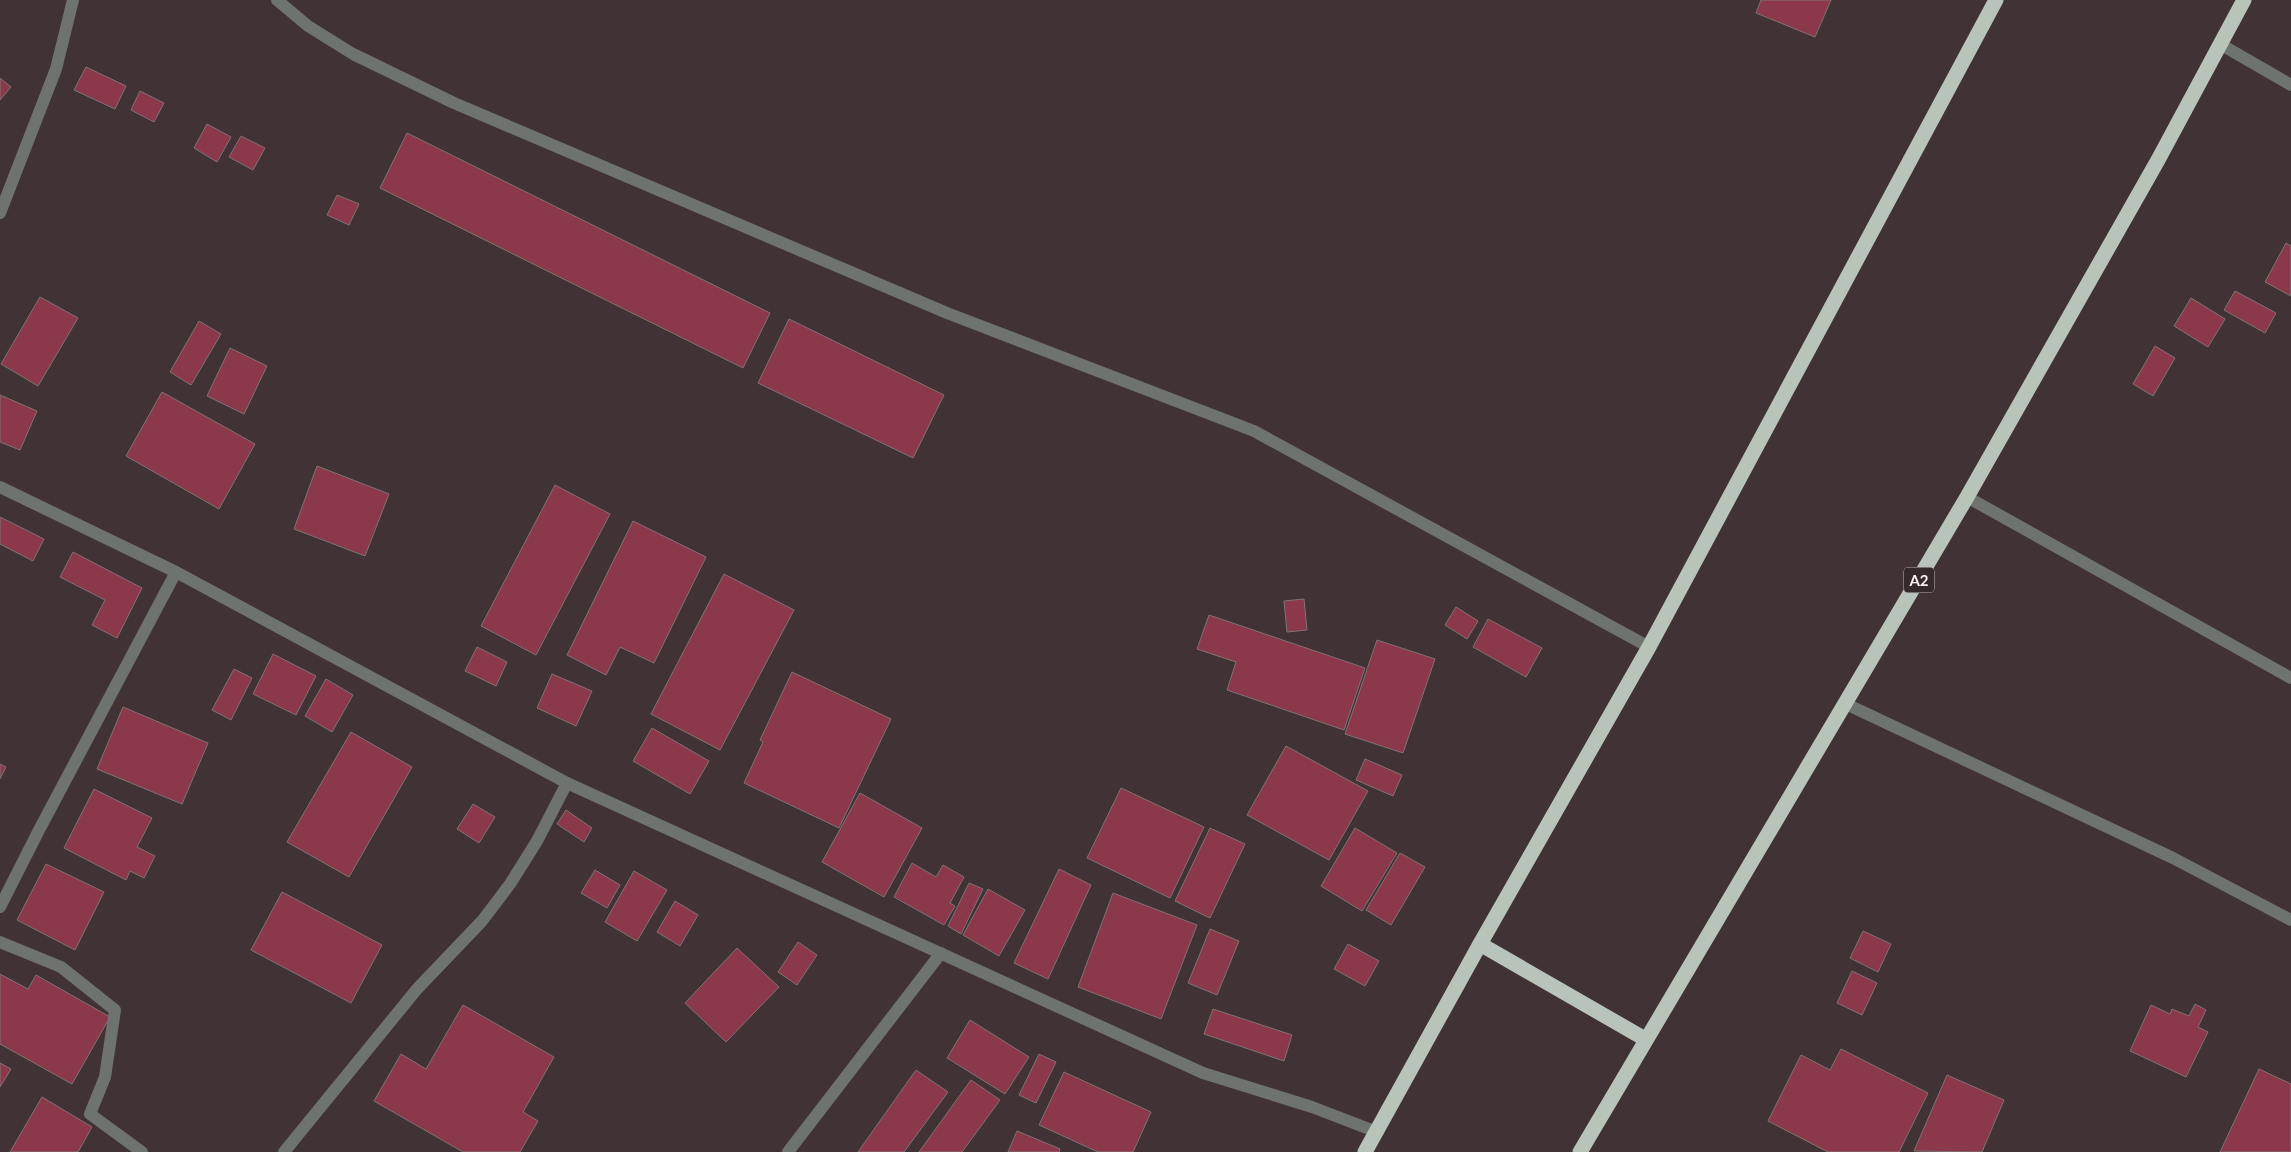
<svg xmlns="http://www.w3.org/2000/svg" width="2291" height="1152" viewBox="0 0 2291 1152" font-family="Lato,sans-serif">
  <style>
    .building { fill: #8b384b; stroke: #817274 }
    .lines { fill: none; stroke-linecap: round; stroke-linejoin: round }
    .minor { stroke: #6e736f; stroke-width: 12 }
    .highway { stroke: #b8c4ba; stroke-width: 15 }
    .labels { text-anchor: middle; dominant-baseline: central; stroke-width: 4.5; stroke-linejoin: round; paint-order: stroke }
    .shield { fill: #36292b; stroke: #beb5b6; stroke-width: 1 }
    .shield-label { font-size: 15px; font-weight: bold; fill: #f9f1f2 }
  </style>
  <rect width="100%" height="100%" fill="#413335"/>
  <g class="building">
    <polygon points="1761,0 1831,0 1815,37 1756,13"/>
    <polygon points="86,67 126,86 115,109 74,90"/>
    <polygon points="0,78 11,87 0,100"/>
    <polygon points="140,91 164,103 154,122 131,110"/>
    <polygon points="207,124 231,137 217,162 194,148"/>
    <polygon points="407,133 770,313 743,368 380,188"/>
    <polygon points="241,136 265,148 253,170 229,157"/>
    <polygon points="337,195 359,204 349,225 327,215"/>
    <polygon points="2286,243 2291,246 2291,296 2265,282"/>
    <polygon points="2235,291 2276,313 2265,333 2224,310"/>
    <polygon points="40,297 78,318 38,386 1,364"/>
    <polygon points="2191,298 2225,319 2208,347 2174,326"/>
    <polygon points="789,319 944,395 913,458 758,383"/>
    <polygon points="199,321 221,334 191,385 170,372"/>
    <polygon points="2155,346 2175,358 2153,396 2133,384"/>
    <polygon points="230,348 267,366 244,414 207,396"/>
    <polygon points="162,392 255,444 219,509 126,456"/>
    <polygon points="0,395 37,411 20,450 0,442"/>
    <polygon points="317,466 389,494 365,556 294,529"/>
    <polygon points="555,485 610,514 536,655 481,626"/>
    <polygon points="0,517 44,539 33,561 0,544"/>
    <polygon points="633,521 706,557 654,663 620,647 606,675 567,655"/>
    <polygon points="73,552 142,588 117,638 92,625 105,600 60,577"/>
    <polygon points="724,574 794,610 720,750 651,714"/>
    <polygon points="1304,599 1307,630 1287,632 1284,601"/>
    <polygon points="1456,607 1478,621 1467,639 1445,625"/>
    <polygon points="1209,615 1365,668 1344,730 1227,690 1236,662 1197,649"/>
    <polygon points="1488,619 1542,648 1526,677 1473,647"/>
    <polygon points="1377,640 1435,659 1403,753 1345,734"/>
    <polygon points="477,647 507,662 496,686 465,671"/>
    <polygon points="273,654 316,676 296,715 253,694"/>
    <polygon points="234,669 252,678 231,720 212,710"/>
    <polygon points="792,672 891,719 839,828 744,783 763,742 760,740"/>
    <polygon points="552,674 592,691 576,726 537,708"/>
    <polygon points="326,679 353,695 332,732 305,716"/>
    <polygon points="123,707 208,743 182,804 97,769"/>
    <polygon points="652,728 709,761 690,794 633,761"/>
    <polygon points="351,732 412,767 349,877 287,842"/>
    <polygon points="1286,746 1368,791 1329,860 1247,815"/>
    <polygon points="1365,759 1402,775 1393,796 1356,780"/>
    <polygon points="0,764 6,767 0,779"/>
    <polygon points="1121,788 1204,827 1170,898 1087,858"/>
    <polygon points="94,789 152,818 137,847 155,856 144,878 130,871 126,880 64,848"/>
    <polygon points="860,793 922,828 884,897 822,862"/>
    <polygon points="473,804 495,817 479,843 457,829"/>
    <polygon points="566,810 592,828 584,842 557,824"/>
    <polygon points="1210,828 1245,844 1210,918 1175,901"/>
    <polygon points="1355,828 1397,853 1362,911 1321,886"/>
    <polygon points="1400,853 1425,867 1391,925 1366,910"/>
    <polygon points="912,863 936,877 943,865 964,877 950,903 955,906 944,925 894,897"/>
    <polygon points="46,864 104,892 75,950 17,920"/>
    <polygon points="1059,869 1091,885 1048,979 1014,963"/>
    <polygon points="595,870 620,885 607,908 581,893"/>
    <polygon points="634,871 667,890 637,941 605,922"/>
    <polygon points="969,883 983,889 961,934 948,926"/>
    <polygon points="988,889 1025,910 999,956 963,935"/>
    <polygon points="282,892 382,945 351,1003 251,950"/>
    <polygon points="1113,893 1197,925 1161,1019 1078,987"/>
    <polygon points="675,901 698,915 680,946 657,932"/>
    <polygon points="1210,929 1239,941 1217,995 1188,983"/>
    <polygon points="1863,931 1891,944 1878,972 1850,958"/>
    <polygon points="798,942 817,955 797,985 778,972"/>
    <polygon points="1348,944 1379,961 1365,986 1334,969"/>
    <polygon points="737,948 779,987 726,1042 685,1003"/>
    <polygon points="1852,971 1877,983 1862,1015 1837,1003"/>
    <polygon points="0,974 28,989 36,975 110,1017 72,1084 0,1044"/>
    <polygon points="2195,1004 2206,1010 2198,1027 2208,1032 2186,1077 2130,1051 2151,1005 2170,1014 2172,1009 2189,1016"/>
    <polygon points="463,1005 554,1057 523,1112 538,1121 520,1152 463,1152 374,1101 401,1054 426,1069"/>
    <polygon points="1213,1009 1292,1035 1284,1061 1204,1034"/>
    <polygon points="970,1020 1029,1057 1005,1094 947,1058"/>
    <polygon points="1841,1049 1928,1093 1899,1152 1828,1152 1768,1121 1801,1055 1830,1070"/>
    <polygon points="1039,1054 1056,1062 1036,1103 1019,1095"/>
    <polygon points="0,1063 11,1069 0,1087"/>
    <polygon points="2259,1069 2291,1084 2291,1152 2220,1152"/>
    <polygon points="916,1070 948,1092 904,1152 858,1152"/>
    <polygon points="1064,1072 1151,1112 1133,1152 1098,1152 1039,1125"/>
    <polygon points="1947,1075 2004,1100 1982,1152 1914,1151"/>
    <polygon points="971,1080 1000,1100 962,1152 919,1152"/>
    <polygon points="42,1097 92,1127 78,1152 10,1152"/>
    <polygon points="1017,1131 1060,1149 1059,1152 1008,1152"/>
  </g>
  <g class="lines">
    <g class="minor">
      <polyline points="277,0 308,26 353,54 454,103 947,313 1254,431 1649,647"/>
      <polyline points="2220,44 2291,85"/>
      <polyline points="0,213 56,69 73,0"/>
      <polyline points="0,487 176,572 567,783 1203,1073 1312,1107 1377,1132"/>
      <polyline points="1967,497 2291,678"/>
      <polyline points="1846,704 2173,858 2291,920"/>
      <polyline points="0,907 38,832 176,572"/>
      <polyline points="0,942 61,967 115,1010 105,1077 90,1114 142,1152"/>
      <polyline points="284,1152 417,989 482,921 510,884 537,841 567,783"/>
      <polyline points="788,1152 941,953"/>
    </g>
    <g class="highway">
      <polyline points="1480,944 1645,1039"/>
      <polyline points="1365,1152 1480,944 1649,647 1996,0"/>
      <polyline points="1580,1152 1967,497 2158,160 2244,0"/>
    </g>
  </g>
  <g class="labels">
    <rect class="shield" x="1904" y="567.5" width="30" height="25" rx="4"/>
    <g class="shield-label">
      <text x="1919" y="580">A2</text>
    </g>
  </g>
</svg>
